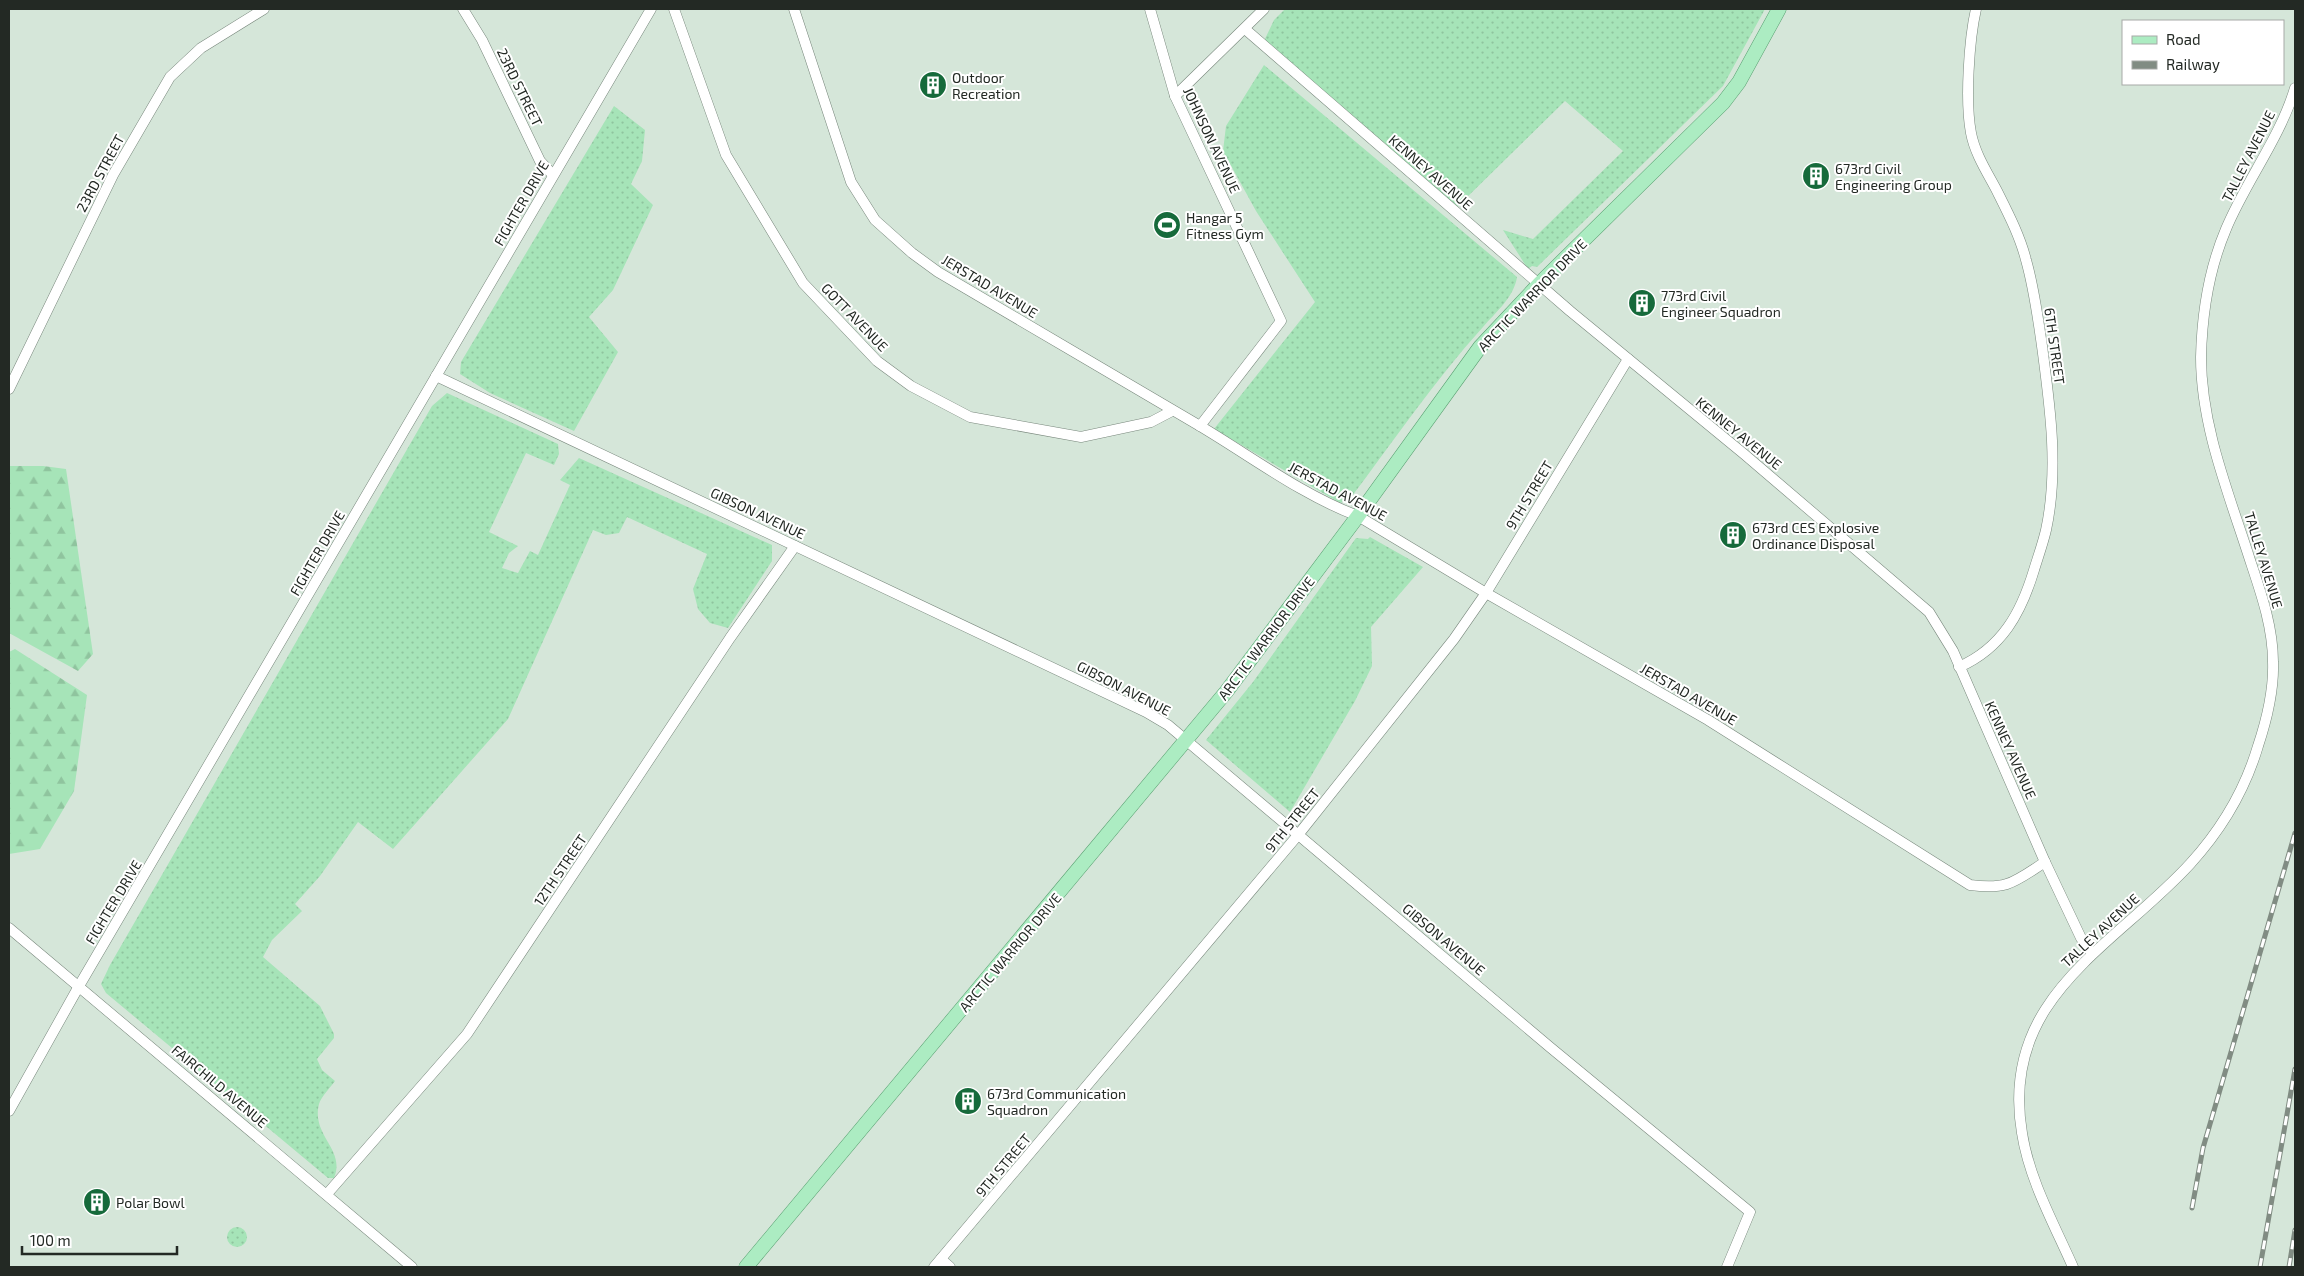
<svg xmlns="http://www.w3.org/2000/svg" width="2304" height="1276" viewBox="0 0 2304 1276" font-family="'Exo 2',sans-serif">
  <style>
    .grass { fill: url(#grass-dots) }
    .forest { fill: url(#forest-firs) }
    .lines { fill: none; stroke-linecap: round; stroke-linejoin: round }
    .minor-casing { stroke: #78877c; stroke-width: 11 }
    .major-casing { stroke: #589f70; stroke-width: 15 }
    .minor { stroke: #fff; stroke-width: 10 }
    .major { stroke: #acecc2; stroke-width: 14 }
    .rail-casing { stroke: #818c83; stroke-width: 5 }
    .rail { stroke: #fff; stroke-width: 3; stroke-dasharray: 9; stroke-linecap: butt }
    .labels { text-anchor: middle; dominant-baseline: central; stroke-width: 4; stroke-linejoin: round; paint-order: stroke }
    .poi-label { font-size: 14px; fill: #232924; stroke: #fff; text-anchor: start }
    .street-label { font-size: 14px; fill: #232924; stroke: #fff }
  </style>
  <defs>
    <pattern id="grass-dots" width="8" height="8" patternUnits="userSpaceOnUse" patternTransform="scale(1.25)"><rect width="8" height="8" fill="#a6e4b8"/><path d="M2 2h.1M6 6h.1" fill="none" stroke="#8fc49e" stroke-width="1.8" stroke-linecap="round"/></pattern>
    <pattern id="forest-firs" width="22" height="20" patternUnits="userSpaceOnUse" patternTransform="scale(1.25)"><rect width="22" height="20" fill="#a6e4b8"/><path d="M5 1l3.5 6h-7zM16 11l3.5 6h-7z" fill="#8fc49e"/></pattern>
  </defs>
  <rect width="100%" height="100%" fill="#d5e6d9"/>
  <g class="grass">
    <polygon points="1285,9 1765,9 1723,86 1537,267 1532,266 1528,269 1503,230 1533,239 1623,151 1565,101 1457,207 1264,41 1274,20"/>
    <path d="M 1264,65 L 1517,277 C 1514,297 1496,312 1483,327 C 1434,381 1393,442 1349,500 L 1340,503 L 1214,429 L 1315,302 L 1256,211 L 1223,151 L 1226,126 Z"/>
    <polygon points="614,106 645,130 642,161 631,184 653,205 613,290 589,317 618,352 574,431 490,393 460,374 461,362"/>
    <path d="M 447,393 L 558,444 L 559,454 L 554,465 L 526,453 L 489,532 L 518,546 L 509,553 L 502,568 L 518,573 L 530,551 L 538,555 L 570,485 L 560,480 L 579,458 L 772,545 L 772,561 L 728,628 L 710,623 L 698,609 L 693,589 L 707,554 L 627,517 L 619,533 L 606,535 L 593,530 L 508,719 L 393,849 L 358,822 L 320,876 L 295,904 L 302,911 L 272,940 L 263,957 L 320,1006 L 334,1034 L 334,1038 L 317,1059 L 322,1070 L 335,1081 C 330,1088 321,1097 319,1104 C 311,1136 346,1149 334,1178 L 328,1178 L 106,993 L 101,984 L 110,965 L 432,406 Z"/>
    <polygon points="1370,537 1423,567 1371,627 1372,666 1355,701 1290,812 1206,740 1253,682 1356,538 1368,539"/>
    <circle cx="237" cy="1237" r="10"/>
  </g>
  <g class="forest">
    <polygon points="9,466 43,466 66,469 93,654 78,671 9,633"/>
    <polygon points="15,649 87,695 74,791 40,849 9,854 9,652"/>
  </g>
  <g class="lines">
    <g class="minor-casing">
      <g id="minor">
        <polyline points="463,9 482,40 540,161 553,175"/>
        <polyline points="674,9 726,155 803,283 877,361 911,386 970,417 1081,437 1151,422 1172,411"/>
        <path d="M 794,9 L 851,182 L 875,220 L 912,253 L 938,272 C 1025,324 1113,374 1200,426 C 1252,457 1302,495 1358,516 L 1486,593 L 1708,720 L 1970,885 C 2008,890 2014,882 2045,862"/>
        <polyline points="1150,9 1175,96 1281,321 1200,426"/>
        <polyline points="1245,29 1570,311 1744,454 1929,612 1953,651 2045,862 2081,938 2092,953"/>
        <polyline points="1175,96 1264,9"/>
        <polyline points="436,376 1146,712 1168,725 1551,1048 1750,1212 1727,1267"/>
        <polyline points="9,389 113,175 170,77 201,48 264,9"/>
        <path d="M 1959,667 C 2002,648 2021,613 2034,570 C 2038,557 2043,543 2046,530 C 2059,470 2050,406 2042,346 C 2038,318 2034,288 2026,260 C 2020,236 2008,213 1997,191 C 1987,172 1975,154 1971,133 C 1965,101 1969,40 1976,9"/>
        <polyline points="9,928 412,1267"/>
        <polyline points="9,1111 79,986 651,9"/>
        <polyline points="327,1194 467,1034 730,638 795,546"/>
        <polyline points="941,1259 950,1267"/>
        <polyline points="934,1267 1298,835 1454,639 1486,593 1628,359"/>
        <path d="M 2073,1267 C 2054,1224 2029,1179 2022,1133 C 1999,997 2114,947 2190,864 C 2221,830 2245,790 2258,746 C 2267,719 2274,690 2273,662 C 2273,627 2261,593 2250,560 C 2229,494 2201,427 2201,357 C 2202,314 2209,269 2226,229 C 2246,181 2280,138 2295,88"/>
      </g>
    </g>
    <g class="major-casing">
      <polyline id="major" points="746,1267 1226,692 1358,516 1480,347 1539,284 1723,103 1739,82 1779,9"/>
    </g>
    <use href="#minor" class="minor"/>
    <use href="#major" class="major"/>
    <g class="rail-casing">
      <g id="rail">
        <polyline points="2192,1208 2203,1148 2295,833"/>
        <polyline points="2260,1267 2295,1069"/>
        <polyline points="2289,1267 2295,1230"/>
      </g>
    </g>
    <use href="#rail" class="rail"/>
  </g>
  <defs>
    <g id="building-disc" transform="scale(1.4375)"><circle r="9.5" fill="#166a3b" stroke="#fff"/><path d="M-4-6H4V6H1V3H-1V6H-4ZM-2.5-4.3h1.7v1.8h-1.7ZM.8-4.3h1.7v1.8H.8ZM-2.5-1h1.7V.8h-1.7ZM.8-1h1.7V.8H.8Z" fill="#fff"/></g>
    <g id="stadium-disc" transform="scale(1.4375)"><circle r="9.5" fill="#166a3b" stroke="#fff"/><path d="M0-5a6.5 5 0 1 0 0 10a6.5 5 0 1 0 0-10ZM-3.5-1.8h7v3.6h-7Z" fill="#fff"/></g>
  </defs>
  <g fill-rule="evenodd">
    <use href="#building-disc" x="933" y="85"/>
    <use href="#building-disc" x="1816" y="176"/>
    <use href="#stadium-disc" x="1167" y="225"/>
    <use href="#building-disc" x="1642" y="303"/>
    <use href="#building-disc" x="1733" y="535"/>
    <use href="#building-disc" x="968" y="1101"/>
    <use href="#building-disc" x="97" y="1202"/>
  </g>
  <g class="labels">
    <g class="poi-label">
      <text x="952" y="77">Outdoor<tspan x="952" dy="16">Recreation</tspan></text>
      <text x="1835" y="168">673rd Civil<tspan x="1835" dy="16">Engineering Group</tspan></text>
      <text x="1186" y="217">Hangar 5<tspan x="1186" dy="16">Fitness Gym</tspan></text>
      <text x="1661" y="295">773rd Civil<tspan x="1661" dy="16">Engineer Squadron</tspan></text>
      <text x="1752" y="527">673rd CES Explosive<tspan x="1752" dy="16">Ordinance Disposal</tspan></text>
      <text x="987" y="1093">673rd Communication<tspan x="987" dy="16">Squadron</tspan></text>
      <text x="116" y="1202">Polar Bowl</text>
    </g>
    <g class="street-label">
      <text transform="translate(520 87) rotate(64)">23RD STREET</text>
      <text transform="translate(1212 140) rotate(65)">JOHNSON AVENUE</text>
      <text transform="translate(2248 156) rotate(-63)">TALLEY AVENUE</text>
      <text transform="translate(1431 172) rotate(41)">KENNEY AVENUE</text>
      <text transform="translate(100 173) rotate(-62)">23RD STREET</text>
      <text transform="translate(521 203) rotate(-60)">FIGHTER DRIVE</text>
      <text transform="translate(990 286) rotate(31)">JERSTAD AVENUE</text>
      <text transform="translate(1532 295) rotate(-46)">ARCTIC WARRIOR DRIVE</text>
      <text transform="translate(855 317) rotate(46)">GOTT AVENUE</text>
      <text transform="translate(2055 346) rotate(82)">6TH STREET</text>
      <text transform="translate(1739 433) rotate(39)">KENNEY AVENUE</text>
      <text transform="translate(1338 491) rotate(28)">JERSTAD AVENUE</text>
      <text transform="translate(1529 495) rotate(-59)">9TH STREET</text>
      <text transform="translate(758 513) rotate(25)">GIBSON AVENUE</text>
      <text transform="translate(317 553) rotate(-60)">FIGHTER DRIVE</text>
      <text transform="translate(2264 560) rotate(73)">TALLEY AVENUE</text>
      <text transform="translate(1266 638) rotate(-53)">ARCTIC WARRIOR DRIVE</text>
      <text transform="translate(1124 688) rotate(27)">GIBSON AVENUE</text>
      <text transform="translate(1689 694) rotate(30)">JERSTAD AVENUE</text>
      <text transform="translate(2011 750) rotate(66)">KENNEY AVENUE</text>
      <text transform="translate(1292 820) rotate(-51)">9TH STREET</text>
      <text transform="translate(560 870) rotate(-56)">12TH STREET</text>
      <text transform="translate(113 902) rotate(-59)">FIGHTER DRIVE</text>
      <text transform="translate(2100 930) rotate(-43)">TALLEY AVENUE</text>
      <text transform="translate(1444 939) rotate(40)">GIBSON AVENUE</text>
      <text transform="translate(1010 952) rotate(-50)">ARCTIC WARRIOR DRIVE</text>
      <text transform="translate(220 1086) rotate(40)">FAIRCHILD AVENUE</text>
      <text transform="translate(1003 1165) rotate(-50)">9TH STREET</text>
    </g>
  </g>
  <rect width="2304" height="1276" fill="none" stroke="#232924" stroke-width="20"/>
  <rect x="2122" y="20" width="162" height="65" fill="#ffffff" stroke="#a7a9a7"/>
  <rect x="2132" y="36" width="25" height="8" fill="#acecc2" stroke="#a7a9a7"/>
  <text x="2166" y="45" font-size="15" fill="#232924">Road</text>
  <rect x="2132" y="61" width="25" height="8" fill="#818c83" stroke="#a7a9a7"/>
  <text x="2166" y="70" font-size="15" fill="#232924">Railway</text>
  <path d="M22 1246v8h155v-8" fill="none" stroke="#232924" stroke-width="2.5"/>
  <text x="30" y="1246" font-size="15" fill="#232924" stroke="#ffffff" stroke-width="4" paint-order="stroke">100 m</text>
</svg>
